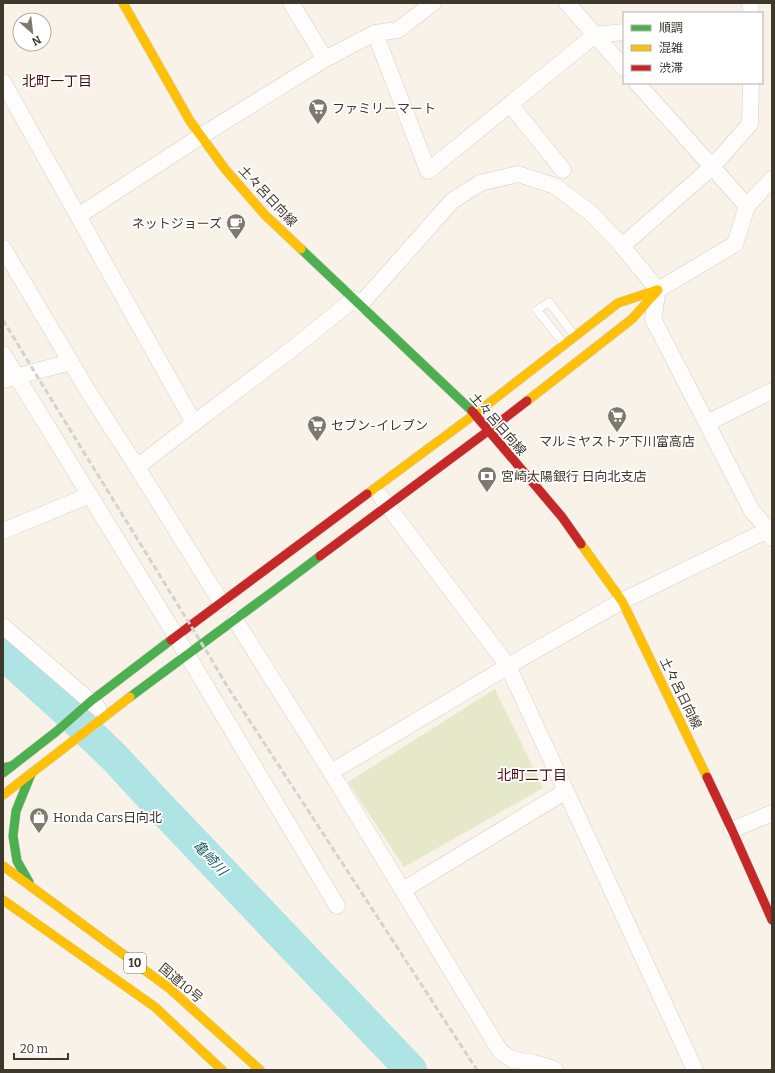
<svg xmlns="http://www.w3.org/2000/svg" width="775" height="1073" viewBox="0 0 775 1073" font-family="Bitter,'Noto Sans JP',serif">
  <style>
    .green { fill: #e6e9c9 }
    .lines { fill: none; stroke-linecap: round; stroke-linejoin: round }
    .river { stroke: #afe4e5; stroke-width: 32 }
    .lane-casing { stroke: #d6cfc5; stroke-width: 9 }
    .street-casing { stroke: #d6cfc5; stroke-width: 17 }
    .fast-casing { stroke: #d6cfc5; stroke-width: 10 }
    .slow-casing { stroke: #d6cfc5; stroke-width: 10 }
    .jam-casing { stroke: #d6cfc5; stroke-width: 10 }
    .lane { stroke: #fefdfc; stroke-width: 8 }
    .street { stroke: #fefdfc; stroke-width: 16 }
    .fast { stroke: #4caf50; stroke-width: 9 }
    .slow { stroke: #ffc107; stroke-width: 9 }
    .jam { stroke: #c62828; stroke-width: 9 }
    .rail { stroke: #d4d3cf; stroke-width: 3; stroke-dasharray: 6 3; stroke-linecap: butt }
    .labels { text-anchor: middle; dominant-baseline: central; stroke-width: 3.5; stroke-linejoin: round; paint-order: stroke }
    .shield { fill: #fff; stroke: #78736b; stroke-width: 1 }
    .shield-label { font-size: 12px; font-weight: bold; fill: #3e372c }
    .poi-label { font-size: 13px; fill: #3e372c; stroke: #fff; text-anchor: start }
    .street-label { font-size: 13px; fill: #3e372c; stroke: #fff }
    .neighbourhood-label { font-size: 14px; fill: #510b14; stroke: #fff }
    .water-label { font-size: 14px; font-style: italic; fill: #1e5f63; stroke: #fff }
  </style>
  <rect width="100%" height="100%" fill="#f9f2e8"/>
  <polygon class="green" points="495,689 543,788 404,867 348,782"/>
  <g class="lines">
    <polyline class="river" points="3,654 61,706 115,758 150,796 411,1070"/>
    <g class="lane-casing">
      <polyline id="lane" points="564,344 537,310 549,302 574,335"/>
    </g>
    <g class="street-casing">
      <g id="street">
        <polyline points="291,3 325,59"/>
        <polyline points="567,3 624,68"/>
        <polyline points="750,3 751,13"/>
        <polyline points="375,33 428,171 595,35 624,32"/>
        <polyline points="3,82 194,423"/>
        <polyline points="637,83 747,206"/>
        <polyline points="510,104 563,170"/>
        <polyline points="772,179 747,206 735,244 658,290 653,319 752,511 768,529 772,538"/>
        <polyline points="78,216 201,136 325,59 375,33 398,30 433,3"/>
        <polyline points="622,246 712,167 750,124 751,83"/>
        <polyline points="3,248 91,396 137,467 221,602"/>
        <polyline points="360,305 452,201 480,183 518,174 555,186 592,214 622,246 658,290"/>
        <polyline points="3,354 176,636 337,906"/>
        <polyline points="3,380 71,362"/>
        <polyline points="707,423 772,391"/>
        <polyline points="137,467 194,423 292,349 354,299"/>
        <polyline points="381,497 508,666 695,1070"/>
        <polyline points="3,531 90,495"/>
        <polyline points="235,620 331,772 500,1051 511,1059 534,1063 551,1068 555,1070"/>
        <polyline points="3,626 98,708"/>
        <polyline points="331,772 508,666 622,601 772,528"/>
        <polyline points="732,830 772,813"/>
        <polyline points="403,890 566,791"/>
      </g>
    </g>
    <g class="fast-casing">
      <g id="fast">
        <polyline points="301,249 472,411"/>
        <path d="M 130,697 C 193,650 257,604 320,556"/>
        <polyline points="3,768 12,766"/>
        <polyline points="3,773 57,731 91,701 171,640"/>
        <polyline points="29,882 17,861 13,836 16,811 31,774"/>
      </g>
    </g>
    <g class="slow-casing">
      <g id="slow">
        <polyline points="123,3 190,121 225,169 265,215 301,249"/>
        <polyline points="527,401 632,319 658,290"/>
        <polyline points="367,494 475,414 618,303 657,290"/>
        <polyline points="581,544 622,601 707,777"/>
        <polyline points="3,795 130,697"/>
        <polyline points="3,866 169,988 260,1070"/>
        <polyline points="3,900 155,1007 222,1070"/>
      </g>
    </g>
    <g class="jam-casing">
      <g id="jam">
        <polyline points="472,411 562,517 581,544"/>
        <polyline points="320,556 488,431 527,401"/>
        <polyline points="171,640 367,494"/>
        <polyline points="707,777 732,830 772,920"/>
      </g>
    </g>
    <use href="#lane" class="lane"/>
    <use href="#street" class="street"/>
    <use href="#fast" class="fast"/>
    <use href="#slow" class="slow"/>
    <use href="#jam" class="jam"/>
    <polyline class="rail" points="3,320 37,376 210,657 227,686 477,1070"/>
  </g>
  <defs>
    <g id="supermarket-pin" transform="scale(1)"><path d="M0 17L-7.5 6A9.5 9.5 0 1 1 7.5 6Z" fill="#7f786e" stroke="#fff"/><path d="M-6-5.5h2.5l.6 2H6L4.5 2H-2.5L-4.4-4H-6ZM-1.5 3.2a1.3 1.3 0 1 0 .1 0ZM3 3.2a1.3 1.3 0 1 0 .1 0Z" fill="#fff"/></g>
    <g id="cafe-pin" transform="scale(1)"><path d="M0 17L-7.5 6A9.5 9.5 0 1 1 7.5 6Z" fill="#7f786e" stroke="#fff"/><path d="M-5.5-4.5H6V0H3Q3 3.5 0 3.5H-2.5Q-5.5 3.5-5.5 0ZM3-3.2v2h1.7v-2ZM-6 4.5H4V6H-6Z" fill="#fff"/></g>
    <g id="bank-pin" transform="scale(1)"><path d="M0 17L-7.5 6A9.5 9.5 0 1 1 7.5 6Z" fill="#7f786e" stroke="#fff"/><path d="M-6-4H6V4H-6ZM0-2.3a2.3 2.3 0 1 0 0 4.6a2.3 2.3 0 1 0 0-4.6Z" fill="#fff"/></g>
    <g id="shop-pin" transform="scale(1)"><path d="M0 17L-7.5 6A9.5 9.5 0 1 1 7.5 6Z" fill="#7f786e" stroke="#fff"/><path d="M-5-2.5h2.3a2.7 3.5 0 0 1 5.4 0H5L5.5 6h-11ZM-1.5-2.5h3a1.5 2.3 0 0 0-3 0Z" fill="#fff"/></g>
  </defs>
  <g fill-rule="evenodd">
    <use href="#supermarket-pin" x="318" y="108"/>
    <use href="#cafe-pin" x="236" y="223"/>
    <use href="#supermarket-pin" x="617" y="416"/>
    <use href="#supermarket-pin" x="317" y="425"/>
    <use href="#bank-pin" x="487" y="476"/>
    <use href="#shop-pin" x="39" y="817"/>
  </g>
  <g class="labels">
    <rect class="shield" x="124" y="953" width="22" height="20" rx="3"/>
    <g class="shield-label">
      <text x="135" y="963">10</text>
    </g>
    <g class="poi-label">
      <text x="332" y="108">ファミリーマート</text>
      <text x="222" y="223" text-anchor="end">ネットジョーズ</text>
      <text x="331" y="425">セブン-イレブン</text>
      <text x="617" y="441" text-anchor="middle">マルミヤストア下川富高店</text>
      <text x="501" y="476">宮崎太陽銀行 日向北支店</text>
      <text x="53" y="817">Honda Cars日向北</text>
    </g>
    <g class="street-label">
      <text transform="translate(268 196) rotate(47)">土々呂日向線</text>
      <text transform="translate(498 424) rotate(49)">土々呂日向線</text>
      <text transform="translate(681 693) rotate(64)">土々呂日向線</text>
      <text transform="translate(181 983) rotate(40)">国道10号</text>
    </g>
    <g class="neighbourhood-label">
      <text x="57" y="81">北町一丁目</text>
      <text x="532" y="775">北町二丁目</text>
    </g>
    <g class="water-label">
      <text transform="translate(210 858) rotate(47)">亀崎川</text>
    </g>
  </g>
  <rect width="775" height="1073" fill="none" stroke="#3e372c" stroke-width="8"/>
  <rect x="623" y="12" width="140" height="72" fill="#ffffff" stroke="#b2afab"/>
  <rect x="631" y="25" width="20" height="6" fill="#4caf50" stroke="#b2afab"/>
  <text x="659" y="32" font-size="12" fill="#3e372c">順調</text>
  <rect x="631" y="45" width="20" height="6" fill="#ffc107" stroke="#b2afab"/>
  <text x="659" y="52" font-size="12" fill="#3e372c">混雑</text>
  <rect x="631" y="65" width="20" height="6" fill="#c62828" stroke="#b2afab"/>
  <text x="659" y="72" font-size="12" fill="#3e372c">渋滞</text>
  <g transform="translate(32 32) rotate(152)"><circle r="19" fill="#ffffff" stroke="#b2afab"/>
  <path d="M0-3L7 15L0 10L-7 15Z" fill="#7f786e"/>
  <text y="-6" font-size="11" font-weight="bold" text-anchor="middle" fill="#3e372c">N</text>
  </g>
  <path d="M14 1053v6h54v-6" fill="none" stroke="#3e372c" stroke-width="2"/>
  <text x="20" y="1053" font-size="12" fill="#3e372c" stroke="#ffffff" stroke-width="3" paint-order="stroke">20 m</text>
</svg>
